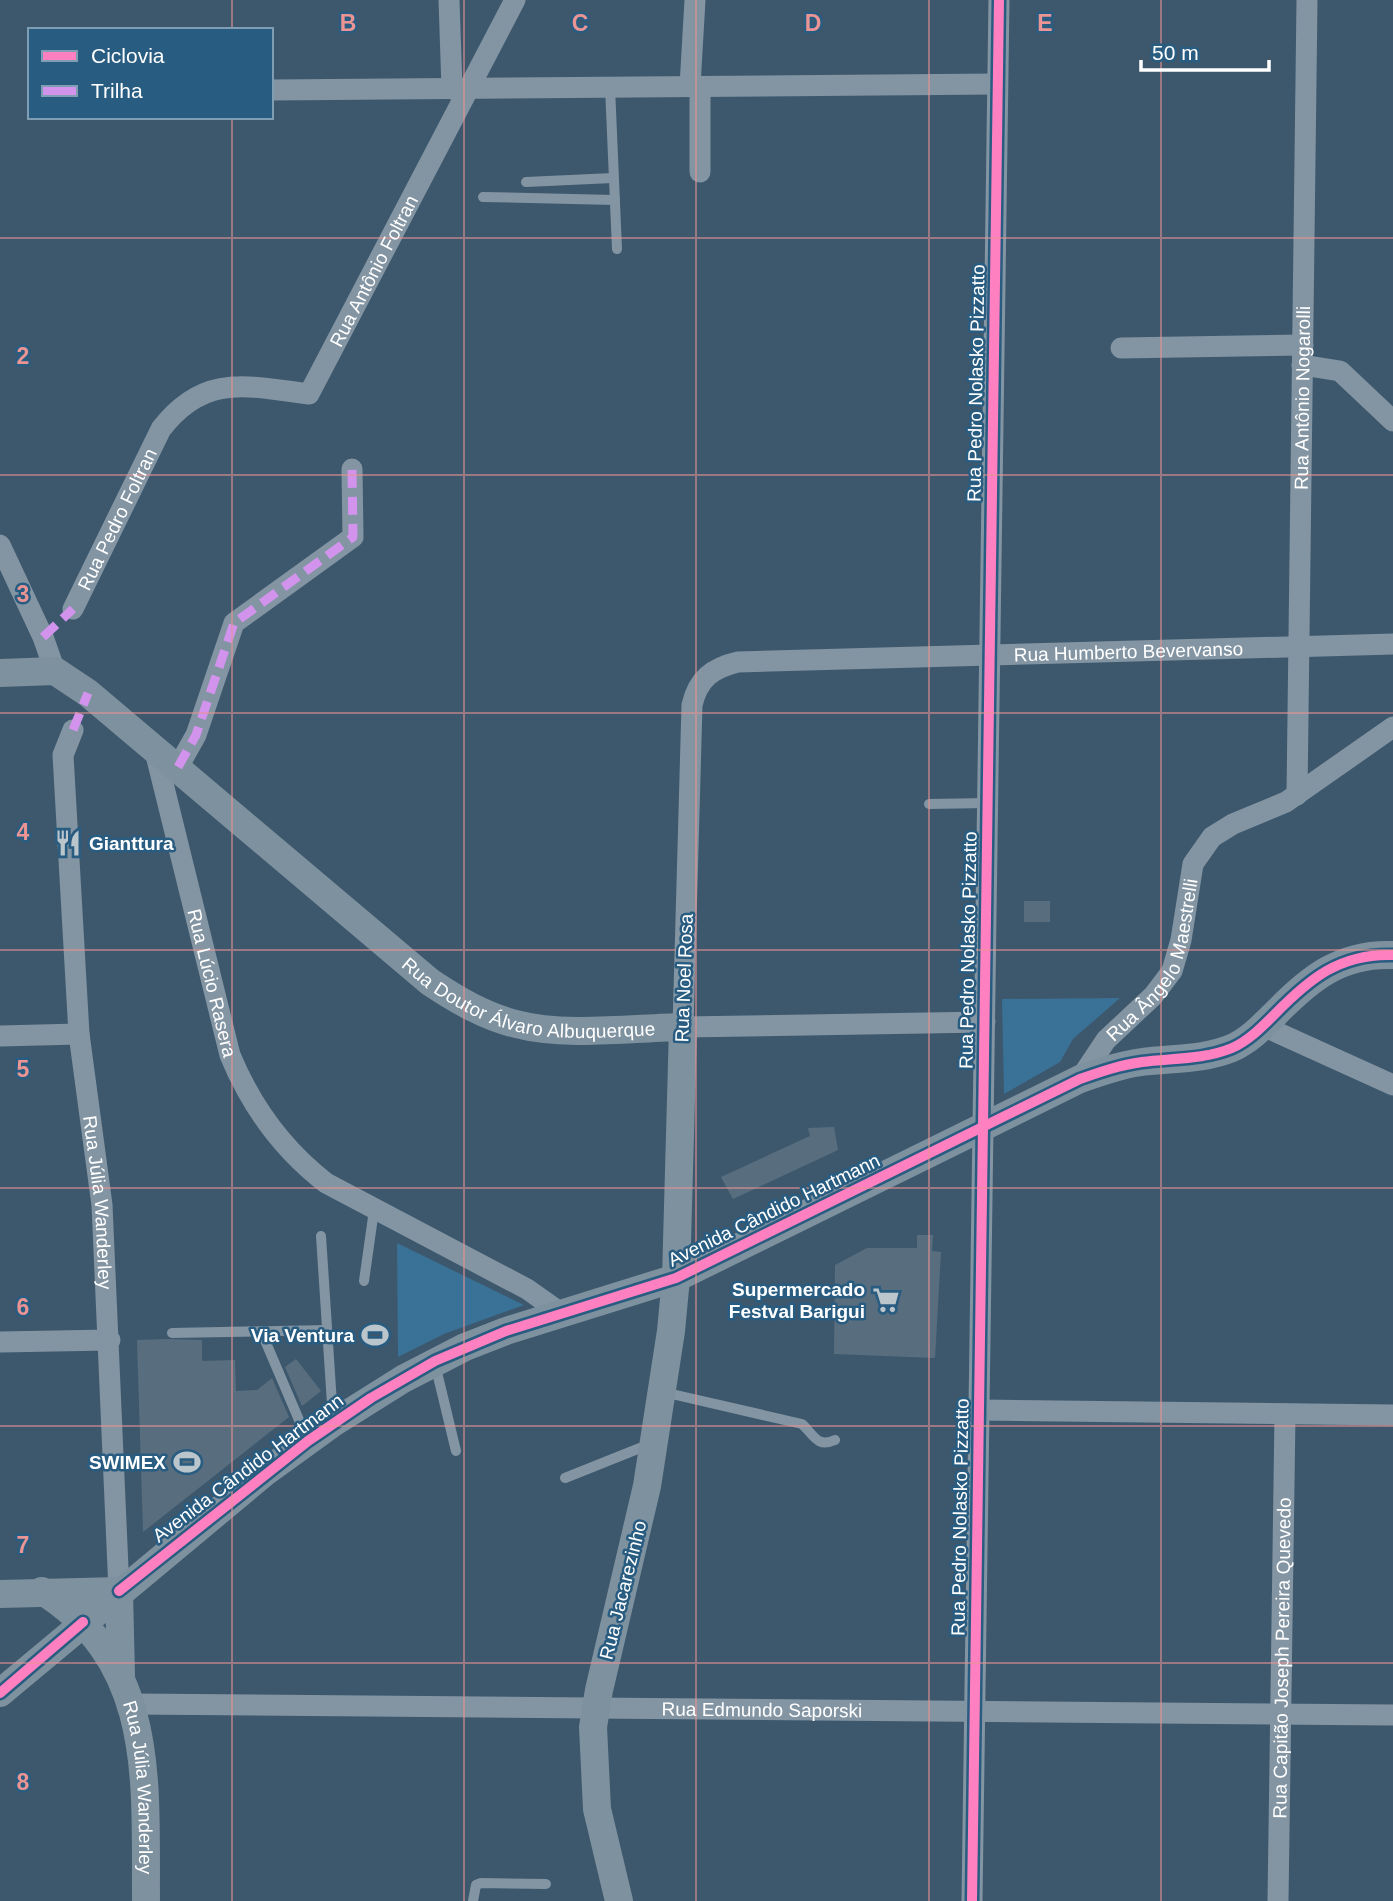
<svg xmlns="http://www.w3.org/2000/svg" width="1393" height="1901" viewBox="0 0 1393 1901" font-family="Helvetica,sans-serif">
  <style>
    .green { fill: #3a7196 }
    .building { fill: #586e7f }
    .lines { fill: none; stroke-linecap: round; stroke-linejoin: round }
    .lane { stroke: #8395a3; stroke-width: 10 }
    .street { stroke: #8395a3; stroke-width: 21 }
    .secondary { stroke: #7e919f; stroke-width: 28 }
    .quiet { stroke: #d193ec; stroke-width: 9; stroke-dasharray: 18 9; stroke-linecap: butt }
    .cycleway-casing { stroke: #295c81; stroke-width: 15 }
    .cycleway { stroke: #ff80c0; stroke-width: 10 }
    .grid { fill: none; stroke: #ea9494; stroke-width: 2; stroke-opacity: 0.55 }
    .labels { text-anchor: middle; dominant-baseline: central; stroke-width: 5; stroke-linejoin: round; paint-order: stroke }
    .street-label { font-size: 19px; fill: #fff; stroke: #295c81 }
    .poi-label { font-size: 19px; font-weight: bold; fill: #fff; stroke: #295c81; text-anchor: end }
    .grid-label { font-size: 23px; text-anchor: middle; font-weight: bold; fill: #ea9494; stroke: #295c81; stroke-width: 5; stroke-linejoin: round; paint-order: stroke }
  </style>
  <rect width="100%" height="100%" fill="#3d586d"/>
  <g class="green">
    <polygon points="1120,998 1073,1039 1060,1062 1004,1094 1002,999"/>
    <polygon points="397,1243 524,1305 444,1334 398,1357"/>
  </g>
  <g class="building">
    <rect x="1024" y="901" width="26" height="21"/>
    <polygon points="834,1127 838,1150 733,1199 721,1177 810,1136 808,1128"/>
    <polygon points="917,1235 933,1235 932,1251 941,1252 935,1358 834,1354 835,1265 867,1248 917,1248"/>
    <polygon points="167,1339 202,1340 202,1361 235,1360 236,1391 257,1390 272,1378 289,1417 143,1532 137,1340"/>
    <polygon points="296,1359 321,1391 302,1406 285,1367"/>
  </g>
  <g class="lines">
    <g class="lane">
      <polyline points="610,87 617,249"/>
      <polyline points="526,182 613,178"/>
      <polyline points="483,197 615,200"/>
      <polyline points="929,804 988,803"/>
      <polyline points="321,1236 333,1419"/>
      <polyline points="364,1281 374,1210"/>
      <polyline points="261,1331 308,1441"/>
      <polyline points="172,1333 327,1330"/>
      <polyline points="435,1364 456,1451"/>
      <path d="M 663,1392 L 802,1424 C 814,1435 817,1448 835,1440"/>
      <polyline points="565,1478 650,1444"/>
      <polyline points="473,1901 476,1885 481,1883 546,1884"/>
    </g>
    <g class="street">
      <polyline points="449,0 452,89"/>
      <polyline points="690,86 695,0"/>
      <polyline points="271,90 997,84"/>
      <polyline points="700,172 700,86"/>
      <polyline points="1121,348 1303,345"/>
      <polyline points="1302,365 1340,371 1393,421"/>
      <polyline points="0,545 43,637 55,671"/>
      <path id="s1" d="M 73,609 L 161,429 C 204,373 247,386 309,394 L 515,0"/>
      <path id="s2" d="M 73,730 L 63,755 L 79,1034 L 102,1205 L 119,1591"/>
      <path id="s3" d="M 154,747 L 230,1055 C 251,1106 282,1149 326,1183 L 527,1289 L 561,1313"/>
      <polyline points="178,767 196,735 234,623 353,537 352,469"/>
      <path id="s4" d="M 1297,795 L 1307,0"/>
      <path id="s5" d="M 985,1022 L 683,1027 L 692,705 C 698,679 712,668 738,662 L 1393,644"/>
      <polyline points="1263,1026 1393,1085"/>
      <polyline points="0,1036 79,1034"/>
      <path id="s6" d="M 1080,1079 L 1106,1040 L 1153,996 L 1172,971 L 1181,940 L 1193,864 L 1212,837 L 1233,824 L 1286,802 L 1393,727"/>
      <polyline points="0,1342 110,1340"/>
      <polyline points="979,1410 1393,1415"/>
      <path id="s7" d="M 132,1704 L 1393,1715"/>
      <polyline points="972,1901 999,0"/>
      <path id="s8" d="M 1278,1901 L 1285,1414"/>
    </g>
    <g class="secondary">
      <path id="s9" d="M 0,673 L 55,671 L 88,693 L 430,982 C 457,1000 484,1016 516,1024 C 565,1037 632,1028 683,1027 L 676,1278 L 671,1331 L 647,1486 L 599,1690 L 593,1727 L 597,1809 L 619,1901"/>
      <path id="s10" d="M 42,1591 C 157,1663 145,1782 146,1901"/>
      <polyline points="119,1591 121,1676"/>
      <polyline points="0,1594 119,1591"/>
      <path d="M 0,1693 L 264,1473 L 333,1423 L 403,1379 L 465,1347 L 506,1331 L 676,1278 L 1080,1079 C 1100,1072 1120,1065 1142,1062 C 1172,1058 1203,1060 1232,1048 C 1248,1041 1261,1028 1274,1015 C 1309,979 1340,953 1393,955"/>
    </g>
    <g class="quiet">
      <polyline points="43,637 73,609"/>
      <polyline points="73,730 88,693"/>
      <polyline points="178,767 196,735 234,623 353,537 352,469"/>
    </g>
    <g class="cycleway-casing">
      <g id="cycleway">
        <path d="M 119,1591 L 308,1441 L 371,1398 L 435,1361 L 506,1331 L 676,1278 L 1080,1079 C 1100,1072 1120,1065 1142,1062 C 1172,1058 1203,1060 1232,1048 C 1248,1041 1261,1028 1274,1015 C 1309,979 1340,953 1393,955"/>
        <polyline points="0,1693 83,1622"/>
        <polyline points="972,1901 999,0"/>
      </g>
    </g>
    <use href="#cycleway" class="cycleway"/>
  </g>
  <path class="grid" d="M 232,0 L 232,30M 464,0 L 464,1901M 696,0 L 696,1901M 929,0 L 929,1901M 1161,0 L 1161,1901M 232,117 L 232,1901M 0,238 L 1393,238M 0,475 L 1393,475M 0,713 L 1393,713M 0,950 L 1393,950M 0,1188 L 1393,1188M 0,1426 L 1393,1426M 0,1663 L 1393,1663"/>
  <defs>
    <g id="restaurant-bare" transform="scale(2.1)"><path d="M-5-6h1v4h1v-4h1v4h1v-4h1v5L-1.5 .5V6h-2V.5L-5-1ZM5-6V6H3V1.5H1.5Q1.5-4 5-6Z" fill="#bbc5cc" stroke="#295c81" stroke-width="2.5" paint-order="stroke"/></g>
    <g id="supermarket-bare" transform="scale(2.1)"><path d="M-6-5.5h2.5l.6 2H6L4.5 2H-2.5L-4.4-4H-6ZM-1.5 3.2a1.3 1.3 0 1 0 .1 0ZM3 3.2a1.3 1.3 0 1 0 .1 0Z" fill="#bbc5cc" stroke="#295c81" stroke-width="2.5" paint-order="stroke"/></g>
    <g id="stadium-bare" transform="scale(2.1)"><path d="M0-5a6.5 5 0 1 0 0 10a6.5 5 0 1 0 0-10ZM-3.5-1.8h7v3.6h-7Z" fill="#bbc5cc" stroke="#295c81" stroke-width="2.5" paint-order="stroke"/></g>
  </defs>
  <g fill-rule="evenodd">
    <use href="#restaurant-bare" x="68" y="843"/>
    <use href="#supermarket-bare" x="886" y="1300"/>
    <use href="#stadium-bare" x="375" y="1335"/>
    <use href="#stadium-bare" x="187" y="1462"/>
  </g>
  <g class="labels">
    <g class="street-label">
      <text stroke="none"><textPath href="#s1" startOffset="502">Rua Antônio Foltran</textPath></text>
      <text transform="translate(976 383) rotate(-89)">Rua Pedro Nolasko Pizzatto</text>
      <text stroke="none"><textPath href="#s4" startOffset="397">Rua Antônio Nogarolli</textPath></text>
      <text stroke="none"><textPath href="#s1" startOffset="100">Rua Pedro Foltran</textPath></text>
      <text stroke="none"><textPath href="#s5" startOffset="1082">Rua Humberto Bevervanso</textPath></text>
      <text transform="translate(968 950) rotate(-89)">Rua Pedro Nolasko Pizzatto</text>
      <text stroke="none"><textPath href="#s6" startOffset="144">Rua Ângelo Maestrelli</textPath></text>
      <text transform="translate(684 978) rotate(-88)">Rua Noel Rosa</text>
      <text stroke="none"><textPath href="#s3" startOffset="243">Rua Lúcio Rasera</textPath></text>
      <text stroke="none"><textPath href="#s9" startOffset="644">Rua Doutor Álvaro Albuquerque</textPath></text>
      <text stroke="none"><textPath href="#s2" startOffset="476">Rua Júlia Wanderley</textPath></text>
      <text transform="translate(774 1210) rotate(-26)">Avenida Cândido Hartmann</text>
      <text transform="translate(248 1468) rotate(-37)">Avenida Cândido Hartmann</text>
      <text transform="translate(960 1517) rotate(-89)">Rua Pedro Nolasko Pizzatto</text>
      <text transform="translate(623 1590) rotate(-76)">Rua Jacarezinho</text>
      <text stroke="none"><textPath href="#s8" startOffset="243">Rua Capitão Joseph Pereira Quevedo</textPath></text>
      <text stroke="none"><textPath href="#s7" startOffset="630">Rua Edmundo Saporski</textPath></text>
      <text stroke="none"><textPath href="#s10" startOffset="231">Rua Júlia Wanderley</textPath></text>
    </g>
    <g class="poi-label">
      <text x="89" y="843" text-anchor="start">Gianttura</text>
      <text x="865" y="1289">Supermercado<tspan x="865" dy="22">Festval Barigui</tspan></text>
      <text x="354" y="1335">Via Ventura</text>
      <text x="166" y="1462">SWIMEX</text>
    </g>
  </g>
  <g class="grid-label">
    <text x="348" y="31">B</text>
    <text x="580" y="31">C</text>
    <text x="813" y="31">D</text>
    <text x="1045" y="31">E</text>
    <text x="23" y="364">2</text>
    <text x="23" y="602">3</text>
    <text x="23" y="840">4</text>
    <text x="23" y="1077">5</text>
    <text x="23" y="1315">6</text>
    <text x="23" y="1553">7</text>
    <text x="23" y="1790">8</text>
  </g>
  <rect x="28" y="28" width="245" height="91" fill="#295c81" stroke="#7f9db3" stroke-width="2"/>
  <rect x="42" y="51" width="35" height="10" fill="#ff80c0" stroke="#7f9db3" stroke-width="2"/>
  <text x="91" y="63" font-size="21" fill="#ffffff">Ciclovia</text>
  <rect x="42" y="86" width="35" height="10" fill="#d193ec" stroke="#7f9db3" stroke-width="2"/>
  <text x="91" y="98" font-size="21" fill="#ffffff">Trilha</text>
  <path d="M1141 60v10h128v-10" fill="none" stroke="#ffffff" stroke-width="3.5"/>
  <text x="1152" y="60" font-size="21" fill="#ffffff" stroke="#295c81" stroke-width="5" paint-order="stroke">50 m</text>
</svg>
